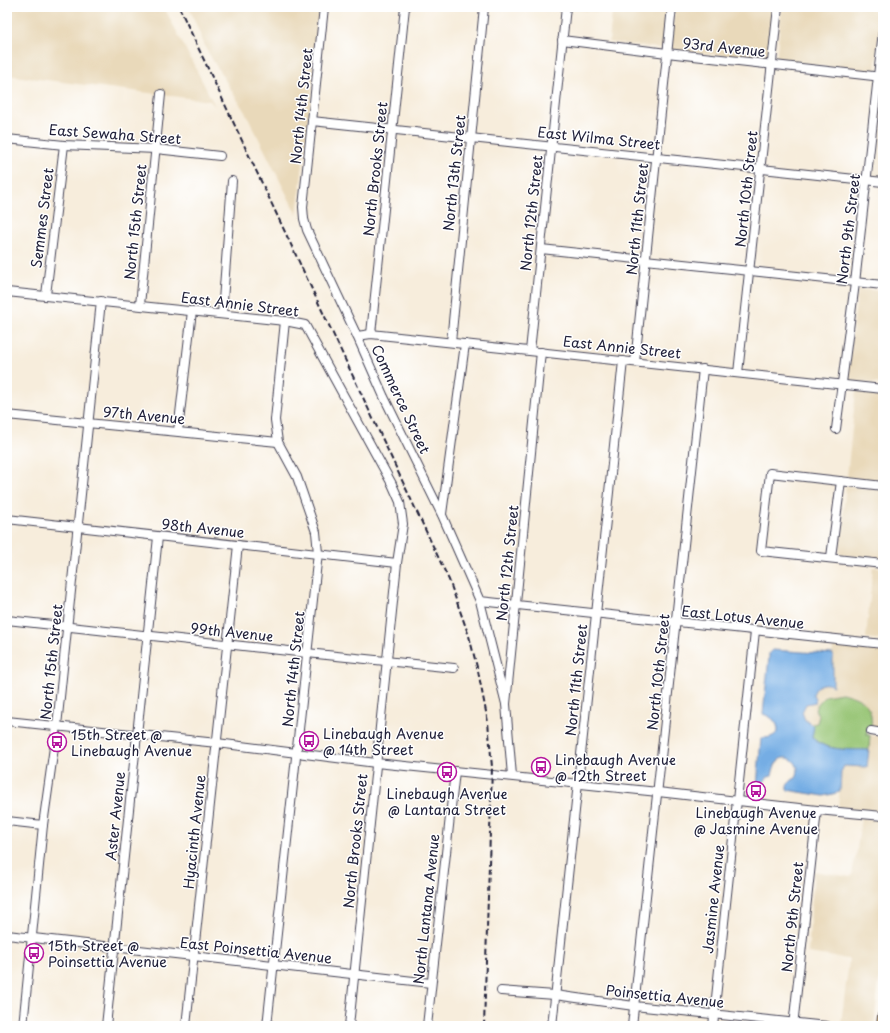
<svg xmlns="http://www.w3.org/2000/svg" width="890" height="1033" viewBox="0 0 890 1033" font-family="'Playpen Sans',sans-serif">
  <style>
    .built { fill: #e9d9ba }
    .green { fill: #96c473; stroke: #5c7357 }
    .water { fill: #74ade4; stroke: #4b6890 }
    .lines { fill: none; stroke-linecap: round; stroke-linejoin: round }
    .minor-casing { stroke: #424053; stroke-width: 10 }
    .major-casing { stroke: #424053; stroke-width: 12 }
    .minor { stroke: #fff; stroke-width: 8 }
    .major { stroke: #f1c36a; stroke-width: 10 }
    .rail { stroke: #22223b; stroke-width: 2; stroke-dasharray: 6 3; stroke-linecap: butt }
    .labels { text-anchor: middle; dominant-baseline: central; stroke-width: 3; stroke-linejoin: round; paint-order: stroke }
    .street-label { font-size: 14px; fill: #22223b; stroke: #fff }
    .poi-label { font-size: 14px; fill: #22223b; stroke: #fff; text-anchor: start }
  </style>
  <rect width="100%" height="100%" fill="#fff"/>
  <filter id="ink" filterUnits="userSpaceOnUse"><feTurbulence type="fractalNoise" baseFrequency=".025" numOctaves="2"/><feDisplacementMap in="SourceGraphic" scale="8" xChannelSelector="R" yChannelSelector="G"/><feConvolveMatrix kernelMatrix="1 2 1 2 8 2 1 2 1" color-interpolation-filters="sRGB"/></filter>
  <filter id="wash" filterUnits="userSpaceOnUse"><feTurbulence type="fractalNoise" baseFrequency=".012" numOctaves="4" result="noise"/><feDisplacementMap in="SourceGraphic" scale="16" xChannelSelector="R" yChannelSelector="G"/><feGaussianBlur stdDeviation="0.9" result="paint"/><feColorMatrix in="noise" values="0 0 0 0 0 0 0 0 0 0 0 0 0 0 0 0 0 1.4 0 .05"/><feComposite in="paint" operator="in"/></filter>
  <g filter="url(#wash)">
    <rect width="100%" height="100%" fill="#f7eddc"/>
    <g class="built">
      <polygon points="7,7 164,7 215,106 210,101 164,95 164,90 157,90 157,94 7,75"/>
      <polygon points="189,7 321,7 297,215 248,117 207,51"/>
      <polygon points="569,7 668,7 664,49 609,42 612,13 569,9"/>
      <polygon points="675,7 774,7 768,60 671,50"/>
      <polygon points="782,7 882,7 875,72 776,61"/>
      <polygon points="881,81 883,81 883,178 870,177"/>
      <polygon points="858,289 883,291 883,384 846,381"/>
      <polygon points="856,390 883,393 883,481 847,477"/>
      <polygon points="846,486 883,490 883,560 839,554"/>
      <polygon points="873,567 883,568 883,640 866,638"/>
      <polygon points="833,643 883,648 883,729 871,727 819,716 817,723 812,724 805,720 803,717 802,712 806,704 814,703 813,695 817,687 822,684 832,686"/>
      <polygon points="870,735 883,737 883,812 838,808 841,772 844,765 867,766"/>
      <polygon points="861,818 883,820 883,945 874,1026 841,1023 849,961 848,959 808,953 814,871 850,877 852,875 855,858 856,858"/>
    </g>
    <path class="green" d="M 842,693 C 862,698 874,705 871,727 L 867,727 L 867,735 L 870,735 L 869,750 C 851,749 825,752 812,737 L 814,726 L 812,724 L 817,723 L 819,716 L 815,710 L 817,705 L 825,696 Z"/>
    <path class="water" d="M 772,650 L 833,654 L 833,686 C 823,681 816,685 813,695 L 816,702 L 806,704 L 802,712 L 805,720 L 814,726 L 812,737 C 824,752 851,749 869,750 L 867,767 L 844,766 L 841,772 L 840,792 L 824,796 L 787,790 L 787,785 L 792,780 L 796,778 C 797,775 799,770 797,766 C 794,758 783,755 778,761 C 774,765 773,771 772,776 L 768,777 L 760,786 L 757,786 L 761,738 C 769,738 774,737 778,731 C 778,722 772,717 763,714 L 769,657 L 769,653 Z"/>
  </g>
  <g filter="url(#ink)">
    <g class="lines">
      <g class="minor-casing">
        <g id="minor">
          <polyline points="324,7 303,207 304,219 307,230 357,336 384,397 442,515 480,601 506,704"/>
          <polyline points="562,40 667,53 882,77"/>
          <polyline points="312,121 883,182"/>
          <polyline points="7,139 64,145 156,149 220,156"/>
          <polyline points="541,249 883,285"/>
          <polyline points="7,292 285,321 305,325 392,484 400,502 403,524 397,563 349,1026"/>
          <polyline points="46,295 64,145"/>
          <polyline points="140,305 161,94"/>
          <polyline points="222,314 232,181"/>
          <polyline points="371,334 405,7"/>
          <polyline points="357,336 371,334 883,389"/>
          <polyline points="451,342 484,7"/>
          <polyline points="530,351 566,7"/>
          <polyline points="635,362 672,7"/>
          <polyline points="738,373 778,7"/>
          <polyline points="7,415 278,442"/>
          <polyline points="836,429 855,283 883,31"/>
          <polyline points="178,431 192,311"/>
          <polyline points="883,486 770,473 761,551 883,564"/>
          <polyline points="442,514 465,344"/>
          <polyline points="7,519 397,563"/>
          <polyline points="831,557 841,481"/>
          <polyline points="480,601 883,644"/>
          <polyline points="7,620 307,653 454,668"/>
          <polyline points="7,721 217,743 376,763 658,792 817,810 883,816"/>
          <polyline points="871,731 883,733"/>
          <polyline points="512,776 506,704 541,352"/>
          <polyline points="7,821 43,825"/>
          <polyline points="7,935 431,983"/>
          <polyline points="501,991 555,995 634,1006 827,1026"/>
          <polyline points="23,1026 43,825 57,726 101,301"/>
          <polyline points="106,1026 158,537"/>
          <polyline points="186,1026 238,545"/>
          <polyline points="267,1026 318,553 316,532 297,477 278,442 275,420 285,321"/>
          <polyline points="427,1026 455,771"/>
          <polyline points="552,1026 623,361"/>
          <polyline points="632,1026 703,369"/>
          <polyline points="713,1026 755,631"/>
          <polyline points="793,1026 817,810"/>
        </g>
      </g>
      <g class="major-casing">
        <polyline id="major" points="882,1026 883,1016"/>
      </g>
      <use href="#minor" class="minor"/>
      <use href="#major" class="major"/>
      <polyline class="rail" points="179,7 449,580 469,636 478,671 488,722 492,767 484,1026"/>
    </g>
  </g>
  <defs>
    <g id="bus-ring" transform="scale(1)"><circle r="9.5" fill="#fff" stroke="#b5179e" stroke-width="1.5"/><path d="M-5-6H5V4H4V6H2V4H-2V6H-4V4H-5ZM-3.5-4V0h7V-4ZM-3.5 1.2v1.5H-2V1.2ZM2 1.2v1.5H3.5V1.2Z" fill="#b5179e"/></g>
  </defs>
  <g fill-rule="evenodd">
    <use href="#bus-ring" x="309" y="741"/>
    <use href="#bus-ring" x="57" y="742"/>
    <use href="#bus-ring" x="541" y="767"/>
    <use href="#bus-ring" x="447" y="772"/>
    <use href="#bus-ring" x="756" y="791"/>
    <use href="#bus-ring" x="34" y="953"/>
  </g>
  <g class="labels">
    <g class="street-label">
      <text transform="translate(724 47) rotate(6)">93rd Avenue</text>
      <text transform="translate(301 106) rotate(-84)">North 14th Street</text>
      <text transform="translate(115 134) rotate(4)">East Sewaha Street</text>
      <text transform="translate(599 138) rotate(6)">East Wilma Street</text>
      <text transform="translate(375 169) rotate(-84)">North Brooks Street</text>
      <text transform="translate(454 173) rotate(-84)">North 13th Street</text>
      <text transform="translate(746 189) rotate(-84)">North 10th Street</text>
      <text transform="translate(531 213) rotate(-84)">North 12th Street</text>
      <text transform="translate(42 218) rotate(-83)">Semmes Street</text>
      <text transform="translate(637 219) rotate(-84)">North 11th Street</text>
      <text transform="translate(135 222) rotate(-84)">North 15th Street</text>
      <text transform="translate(848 229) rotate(-83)">North 9th Street</text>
      <text transform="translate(240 304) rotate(7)">East Annie Street</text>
      <text transform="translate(622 347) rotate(6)">East Annie Street</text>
      <text transform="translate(401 399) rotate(65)">Commerce Street</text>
      <text transform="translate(144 415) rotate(5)">97th Avenue</text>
      <text transform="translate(203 528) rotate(6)">98th Avenue</text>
      <text transform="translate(507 563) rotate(-84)">North 12th Street</text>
      <text transform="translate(743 617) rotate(6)">East Lotus Avenue</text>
      <text transform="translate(232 632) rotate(6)">99th Avenue</text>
      <text transform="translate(51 662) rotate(-84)">North 15th Street</text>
      <text transform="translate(293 669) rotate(-84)">North 14th Street</text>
      <text transform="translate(658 672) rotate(-84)">North 10th Street</text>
      <text transform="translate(576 680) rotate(-84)">North 11th Street</text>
      <text transform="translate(115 816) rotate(-84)">Aster Avenue</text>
      <text transform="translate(194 832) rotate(-84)">Hyacinth Avenue</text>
      <text transform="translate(355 841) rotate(-84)">North Brooks Street</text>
      <text transform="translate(713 899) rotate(-84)">Jasmine Avenue</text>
      <text transform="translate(426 909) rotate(-84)">North Lantana Avenue</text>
      <text transform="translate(792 917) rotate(-84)">North 9th Street</text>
      <text transform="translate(256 950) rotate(6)">East Poinsettia Avenue</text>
      <text transform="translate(665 996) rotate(6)">Poinsettia Avenue</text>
    </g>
    <g class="poi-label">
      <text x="323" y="733">Linebaugh Avenue<tspan x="323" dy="16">@ 14th Street</tspan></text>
      <text x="71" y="734">15th Street @<tspan x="71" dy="16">Linebaugh Avenue</tspan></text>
      <text x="555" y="759">Linebaugh Avenue<tspan x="555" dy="16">@ 12th Street</tspan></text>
      <text x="447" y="793" text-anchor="middle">Linebaugh Avenue<tspan x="447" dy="16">@ Lantana Street</tspan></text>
      <text x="756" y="812" text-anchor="middle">Linebaugh Avenue<tspan x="756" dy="16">@ Jasmine Avenue</tspan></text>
      <text x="48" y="945">15th Street @<tspan x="48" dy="16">Poinsettia Avenue</tspan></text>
    </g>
  </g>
  <rect width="890" height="1033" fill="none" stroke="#fff" stroke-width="24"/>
</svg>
